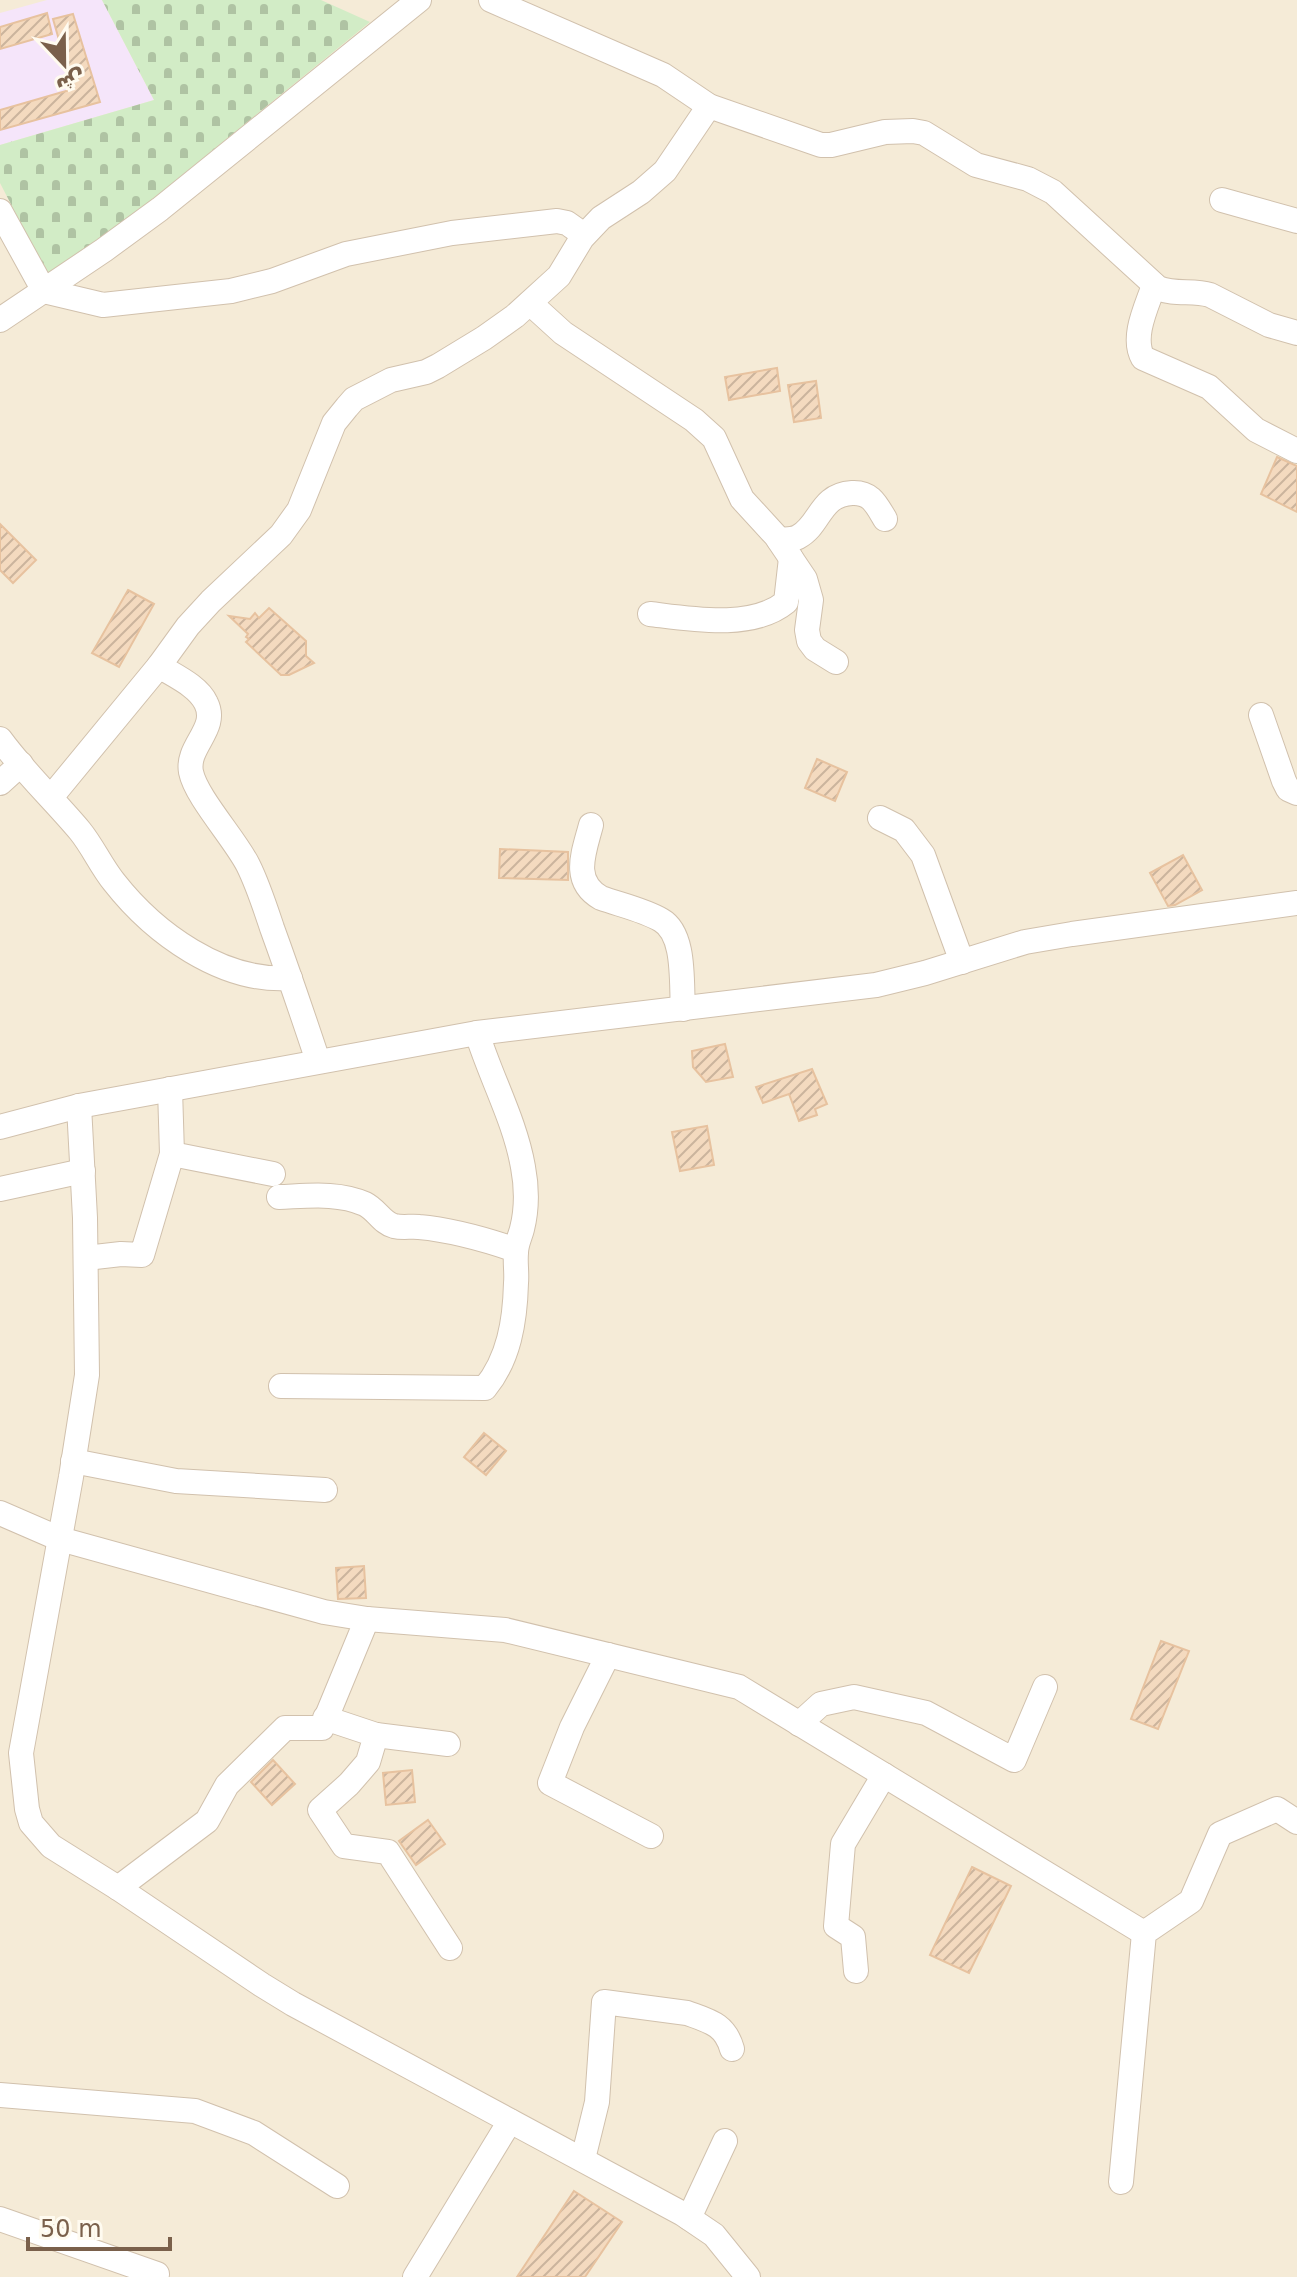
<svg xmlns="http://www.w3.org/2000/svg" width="1297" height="2277" viewBox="0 0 1297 2277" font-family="'DejaVu Sans',Cairo,sans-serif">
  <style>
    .residential { fill: #f5ebd7 }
    .education { fill: #f5e5fa }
    .cemetery { fill: url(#cemetery-stones) }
    .building { fill: url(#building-hatch); stroke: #e7c29f; stroke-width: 2 }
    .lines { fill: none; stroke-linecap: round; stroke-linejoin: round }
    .minor-casing { stroke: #d1c1ad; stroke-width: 26 }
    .minor { stroke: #fff; stroke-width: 24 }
  </style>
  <defs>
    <pattern id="cemetery-stones" width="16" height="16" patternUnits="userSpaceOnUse" patternTransform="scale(2)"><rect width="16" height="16" fill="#d2ecc6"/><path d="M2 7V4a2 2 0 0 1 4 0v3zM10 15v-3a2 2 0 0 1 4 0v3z" fill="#afc3a3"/></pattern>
    <pattern id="building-hatch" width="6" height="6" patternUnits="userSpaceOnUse" patternTransform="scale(2)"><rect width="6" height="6" fill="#f4dabf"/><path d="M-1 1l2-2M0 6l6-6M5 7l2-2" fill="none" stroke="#cbb49d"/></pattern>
  </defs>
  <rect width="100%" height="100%" fill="#fdf8e9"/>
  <rect class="residential" x="0" y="0" width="1297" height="2277"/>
  <polygon class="education" points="47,0 102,0 154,100 0,145 0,13"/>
  <polygon class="cemetery" points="102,0 321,0 370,22 127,220 47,274 0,183 0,145 154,100"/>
  <g class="building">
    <polygon points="47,13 52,34 0,49 0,27"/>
    <polygon points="73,14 100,102 0,130 0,110 73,89 53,19"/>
    <polygon points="777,368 780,391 729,400 725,377"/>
    <polygon points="816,381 821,418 794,422 788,385"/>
    <polygon points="1277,457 1297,466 1297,512 1261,494"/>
    <polygon points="0,524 36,560 13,583 0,570"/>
    <polygon points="128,590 154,604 119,667 92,653"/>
    <polygon points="269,608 306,641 306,656 314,663 289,675 281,675 246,642 249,639 246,637 248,634 229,616 250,619 255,613 259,618"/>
    <polygon points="817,759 847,772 835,801 805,788"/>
    <polygon points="500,849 568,852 568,880 499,878"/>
    <polygon points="1183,855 1202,890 1175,905 1168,906 1150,873"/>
    <polygon points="725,1044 733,1077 706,1082 693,1067 692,1051"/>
    <polygon points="812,1069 827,1104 815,1109 817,1115 799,1121 789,1094 763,1103 756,1087"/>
    <polygon points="707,1126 714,1165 680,1171 672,1132"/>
    <polygon points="484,1433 506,1451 486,1475 464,1457"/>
    <polygon points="364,1566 366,1598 338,1599 336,1568"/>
    <polygon points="1161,1641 1189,1651 1158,1729 1131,1719"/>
    <polygon points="273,1760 295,1784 272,1805 251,1782"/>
    <polygon points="412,1770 415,1802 386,1805 383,1773"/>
    <polygon points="428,1820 445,1844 416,1865 399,1841"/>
    <polygon points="972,1867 1011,1886 969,1973 930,1955"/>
    <polygon points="574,2191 622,2222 585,2277 517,2277"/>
  </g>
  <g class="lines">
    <g class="minor-casing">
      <g id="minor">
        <path d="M 491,0 L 663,75 L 709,106 L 821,145 L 831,145 L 885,132 L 913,131 L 924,133 L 976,165 L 1028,179 L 1053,192 L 1158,288 C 1174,295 1193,290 1210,295 L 1269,325 L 1297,333"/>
        <polyline points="1222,200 1297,221"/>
        <polyline points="0,211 44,291 103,305 231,291 272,281 346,254 452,233 557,221 567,223 584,235"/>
        <path d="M 1154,285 C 1147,306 1131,337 1143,358 L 1209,387 L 1256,430 L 1297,451"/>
        <polyline points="530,303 563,333 694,420 714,438 742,499 776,536 805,579 811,600 807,630 809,641 815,649 836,662"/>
        <polyline points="0,320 104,250 160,209 419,0"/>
        <path d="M 779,540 C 785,539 792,540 798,537 C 821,525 819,495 852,493 C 871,492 876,504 885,519"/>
        <path d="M 650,614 C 691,619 752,630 786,602 L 791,558"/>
        <path d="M 159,666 C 175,676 198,686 206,703 C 219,729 186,746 191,772 C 196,797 235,839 248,865 C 258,885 265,907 272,928 C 288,972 303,1016 318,1061"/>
        <polyline points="1261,715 1284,781 1288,789 1297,793"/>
        <path d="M 0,739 C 24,772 54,800 80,831 C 93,847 101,866 114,882 C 154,933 222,983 290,978"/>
        <polyline points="0,783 21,764"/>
        <polyline points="52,796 159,666 188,626 211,601 281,535 299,510 334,423 347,407 354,399 391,380 426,372 438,366 484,338 515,316 559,276 582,238 601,218 641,192 665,171 709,106"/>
        <polyline points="880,818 904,830 923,855 962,962"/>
        <path d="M 591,825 C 584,852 571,881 601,898 C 621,905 644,910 661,920 C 686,934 681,984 683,1009"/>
        <polyline points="79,1106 85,1218 87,1375 71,1477 21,1753 27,1809 31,1823 51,1846 118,1888 262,1985 293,2004 683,2214 714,2235 748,2277"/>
        <polyline points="0,1127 79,1106 477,1033 876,985 925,973 1025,942 1072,934 1297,903"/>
        <polyline points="172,1154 273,1174"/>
        <polyline points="0,1189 83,1171"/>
        <path d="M 279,1197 C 308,1196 338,1192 365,1204 C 377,1210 382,1223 394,1226 C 403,1228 411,1226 419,1227 C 452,1230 484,1239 516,1250"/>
        <polyline points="86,1258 121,1254 142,1255 172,1154 170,1089"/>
        <path d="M 281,1386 L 485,1388 C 509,1359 515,1321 516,1283 C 517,1273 515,1263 516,1253 C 516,1244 520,1237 522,1229 C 527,1209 527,1188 523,1167 C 515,1121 491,1078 477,1033"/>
        <polyline points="73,1461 176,1481 325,1490"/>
        <polyline points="0,1513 60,1539 324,1612 367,1619 505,1630 739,1687 1144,1933"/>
        <polyline points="608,1655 572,1727 550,1783 651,1836"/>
        <polyline points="325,1718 376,1735 368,1762 349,1784 320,1810 344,1846 388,1852 450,1948"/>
        <polyline points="799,1724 821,1704 854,1697 926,1713 1014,1760 1045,1687"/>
        <polyline points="376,1735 448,1744"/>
        <polyline points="118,1888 207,1821 227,1785 285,1728 322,1728 367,1619"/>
        <polyline points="856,1971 853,1937 836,1926 843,1844 884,1775"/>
        <polyline points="0,2095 195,2111 254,2133 337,2186"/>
        <path d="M 583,2159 L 597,2102 L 604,2002 L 687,2013 C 709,2021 725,2024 732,2049"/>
        <polyline points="1121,2182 1144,1933 1191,1901 1220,1834 1277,1809 1297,1822"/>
        <polyline points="689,2218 725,2141"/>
        <polyline points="0,2219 157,2274"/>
        <polyline points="415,2277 510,2121"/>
      </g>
    </g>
    <use href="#minor" class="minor"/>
  </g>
  <g transform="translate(64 64) rotate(158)" stroke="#fffbf0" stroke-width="6" paint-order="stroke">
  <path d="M0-6L14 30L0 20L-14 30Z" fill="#7a604b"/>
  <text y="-12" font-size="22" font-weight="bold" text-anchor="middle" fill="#7a604b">ش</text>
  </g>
  <path d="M28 2237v12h142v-12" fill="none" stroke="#7a604b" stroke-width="4"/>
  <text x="40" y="2237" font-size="24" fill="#7a604b" stroke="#fffbf0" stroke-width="6" paint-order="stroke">50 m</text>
</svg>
